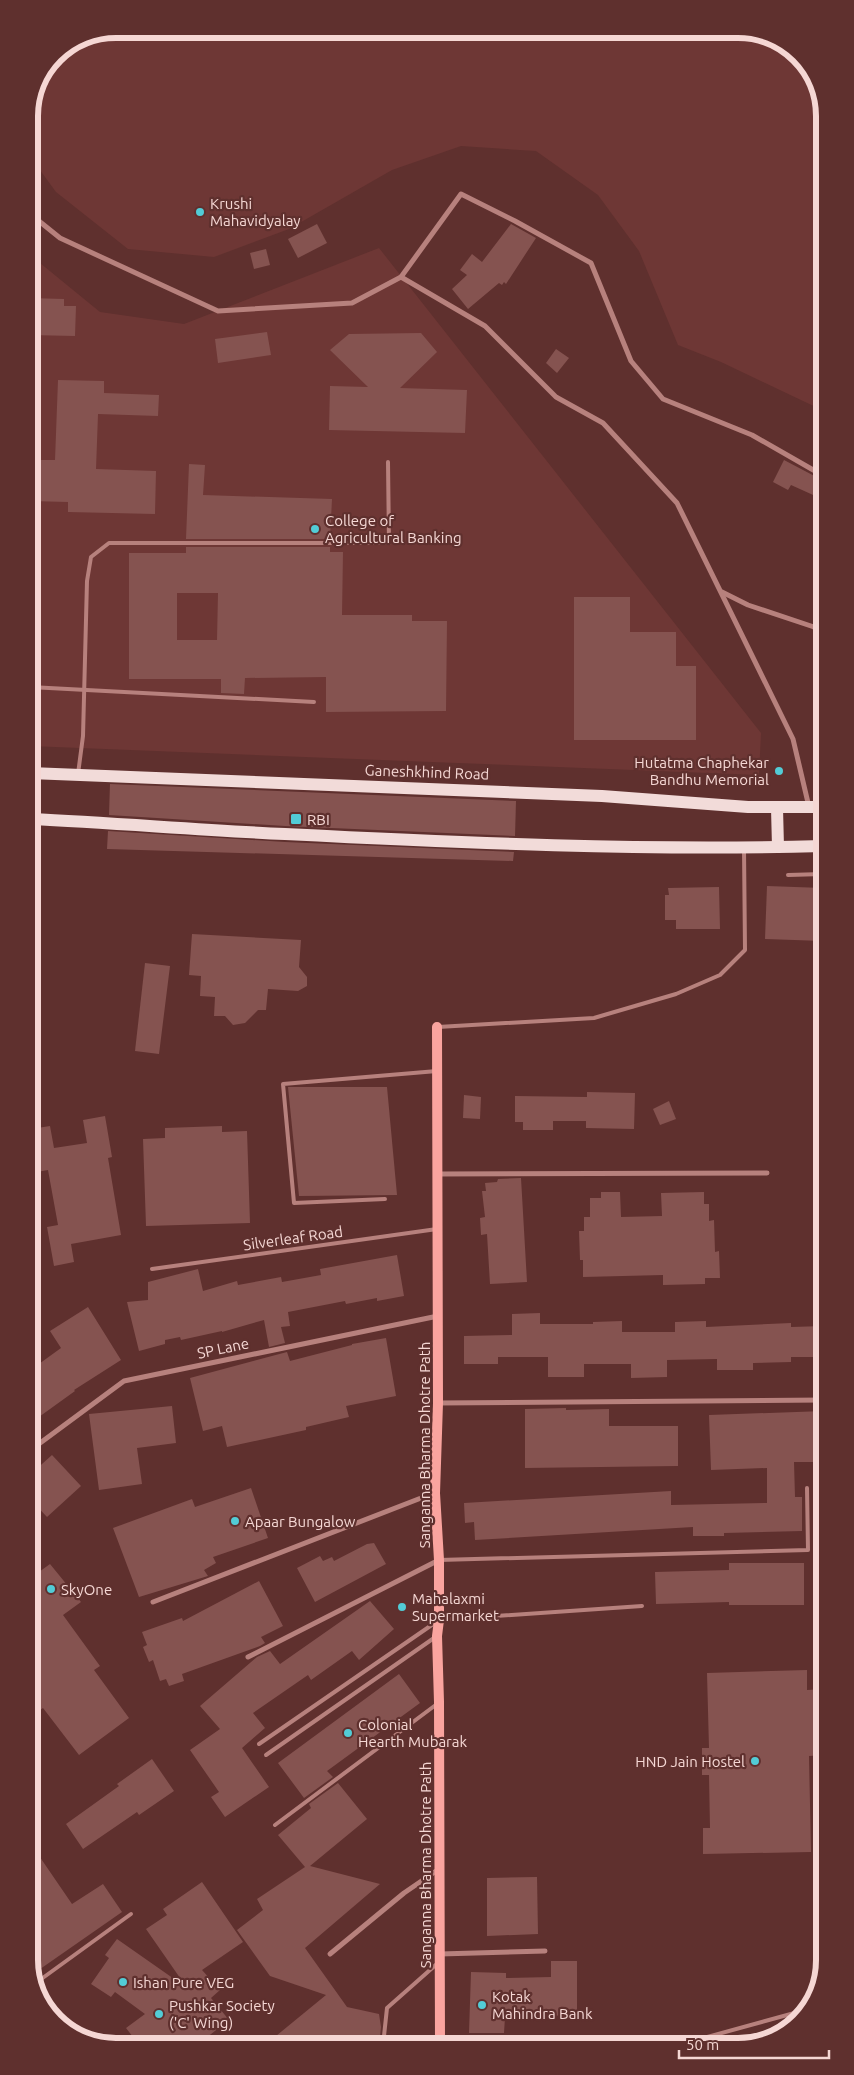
<svg xmlns="http://www.w3.org/2000/svg" width="854" height="2075" viewBox="0 0 854 2075" font-family="Ubuntu,sans-serif">
  <style>
    .built { fill: #6e3735 }
    .building { fill: #855350; fill-rule: evenodd }
    .lines { fill: none; stroke-linecap: round; stroke-linejoin: round }
    .lane { stroke: #b7817d; stroke-width: 4 }
    .street { stroke: #b7817d; stroke-width: 5 }
    .secondary { stroke: #faa49f; stroke-width: 10 }
    .primary { stroke: #f2dbd9; stroke-width: 12 }
    .poi-dot { fill: #52ccd6; stroke: #5f302e; stroke-width: 2 }
    .labels { text-anchor: middle; dominant-baseline: central; stroke-width: 4.5; stroke-linejoin: round; paint-order: stroke }
    .poi-label { font-size: 15px; fill: #f5d7d4; stroke: #5f302e; text-anchor: start }
    .street-label { font-size: 15px; fill: #f5d7d4; stroke: #5f302e }
    .rim { fill: none; stroke: #f5d7d4; stroke-width: 6 }
  </style>
  <rect width="100%" height="100%" fill="#5f302e"/>
  <g class="built">
    <polygon points="745,29 792,47 821,88 822,410 721,362 678,345 639,251 598,195 536,151 461,146 392,170 289,229 214,257 128,249 56,192 29,155 29,110 54,54 83,35"/>
    <polygon points="379,248 761,733 759,775 30,746 29,254 100,312 184,324"/>
  </g>
  <g class="building">
    <polygon points="317,224 327,243 298,258 288,239"/>
    <polygon points="511,224 536,238 506,284 504,282 502,285 499,283 468,309 452,289 467,275 460,270 472,254 482,262"/>
    <polygon points="266,249 270,265 254,269 250,253"/>
    <polygon points="29,298 64,299 64,306 76,306 75,336 29,335"/>
    <polygon points="267,332 271,355 218,363 215,339"/>
    <polygon points="421,333 437,352 400,388 467,390 465,433 329,430 330,386 368,387 330,350 349,334"/>
    <polygon points="556,349 569,358 557,373 546,363"/>
    <polygon points="58,380 104,381 104,393 159,395 158,416 98,414 96,469 156,471 155,514 68,512 68,502 30,501 30,460 55,460"/>
    <polygon points="784,460 822,480 822,499 791,485 788,490 773,482"/>
    <polygon points="189,464 205,465 203,495 332,499 330,539 186,539"/>
    <path d="M 186,547 L 330,547 L 330,552 L 343,552 L 342,615 L 412,615 L 412,621 L 447,621 L 446,711 L 326,712 L 326,677 L 245,678 L 244,694 L 221,693 L 221,679 L 129,679 L 129,553 L 186,553 ZM 177,593 L 218,593 L 217,640 L 177,640 Z"/>
    <polygon points="574,597 630,597 630,632 676,632 676,666 696,666 696,740 574,740"/>
    <polygon points="110,784 516,801 515,836 285,826 109,815"/>
    <polygon points="108,831 285,842 514,852 513,861 107,849"/>
    <polygon points="767,886 823,888 823,941 765,939"/>
    <polygon points="719,887 720,929 676,929 676,920 665,920 665,895 669,895 668,888"/>
    <polygon points="192,934 301,940 299,967 307,977 307,986 298,991 268,989 266,1010 258,1010 245,1023 233,1025 225,1016 214,1016 215,997 200,996 201,976 189,975"/>
    <polygon points="145,963 170,966 159,1054 135,1051"/>
    <polygon points="288,1087 387,1087 397,1195 299,1196"/>
    <polygon points="587,1092 635,1093 634,1129 586,1128 586,1121 553,1121 553,1130 523,1130 523,1122 515,1122 515,1096 587,1097"/>
    <polygon points="464,1095 481,1097 480,1119 463,1118"/>
    <polygon points="669,1101 676,1119 660,1125 653,1109"/>
    <polygon points="105,1116 112,1157 108,1158 121,1235 71,1244 74,1262 54,1266 47,1227 58,1225 48,1170 37,1172 31,1129 50,1126 54,1148 87,1143 83,1120"/>
    <polygon points="222,1126 222,1132 247,1131 250,1223 146,1226 143,1139 165,1138 165,1128"/>
    <polygon points="521,1178 527,1282 490,1284 487,1234 481,1235 480,1218 485,1217 482,1191 486,1191 485,1183 497,1182 498,1179"/>
    <polygon points="601,1192 620,1192 621,1217 662,1216 661,1193 704,1192 704,1204 709,1204 709,1221 714,1220 715,1252 719,1251 720,1278 705,1278 705,1284 663,1285 663,1275 583,1277 583,1260 580,1260 579,1231 584,1231 584,1217 590,1217 590,1198 601,1198"/>
    <polygon points="397,1255 404,1296 377,1301 377,1298 346,1304 345,1301 288,1312 290,1326 281,1327 285,1343 269,1347 264,1320 222,1332 222,1331 181,1340 180,1337 165,1340 165,1344 139,1351 127,1302 148,1300 148,1282 198,1269 203,1291 237,1281 238,1285 281,1277 282,1282 321,1275 320,1269"/>
    <polygon points="88,1307 121,1360 74,1390 75,1391 32,1422 32,1369 61,1348 50,1331"/>
    <polygon points="540,1313 540,1324 593,1324 593,1322 622,1321 622,1332 675,1332 675,1322 706,1321 706,1327 791,1323 791,1327 824,1326 824,1357 791,1357 791,1362 753,1363 753,1370 717,1370 717,1359 667,1360 667,1377 631,1378 631,1364 584,1364 584,1377 548,1377 548,1357 498,1357 498,1364 464,1364 464,1336 512,1335 512,1314"/>
    <polygon points="386,1338 396,1396 346,1406 349,1417 306,1427 306,1430 227,1447 222,1426 203,1431 190,1378 287,1352 290,1361 352,1345 352,1344"/>
    <polygon points="172,1406 176,1443 137,1448 142,1484 99,1490 89,1414"/>
    <polygon points="566,1408 566,1410 609,1409 609,1426 678,1426 678,1466 525,1468 525,1409"/>
    <polygon points="824,1411 824,1462 794,1462 795,1497 802,1497 802,1531 724,1533 724,1536 693,1536 693,1527 475,1540 474,1522 465,1523 464,1503 671,1491 671,1505 767,1503 767,1468 711,1470 709,1415"/>
    <polygon points="52,1455 81,1486 47,1517 32,1501 32,1473"/>
    <polygon points="251,1488 268,1538 213,1557 216,1563 204,1570 208,1576 139,1597 113,1528 192,1499 195,1507"/>
    <polygon points="374,1543 386,1564 315,1602 297,1568 320,1556 323,1561 332,1557 334,1561 367,1544"/>
    <polygon points="729,1563 804,1563 804,1605 729,1605 729,1602 656,1604 655,1572 729,1570"/>
    <polygon points="50,1564 81,1602 63,1615 100,1666 94,1670 129,1718 79,1755 43,1708 33,1715 32,1577"/>
    <polygon points="259,1581 283,1626 261,1637 265,1643 260,1646 182,1674 184,1681 169,1686 166,1679 160,1681 153,1660 149,1662 143,1647 147,1645 142,1632 182,1618 183,1621"/>
    <polygon points="370,1601 394,1629 359,1660 352,1651 311,1680 308,1675 253,1713 265,1728 242,1748 269,1787 225,1817 211,1797 219,1792 190,1750 220,1729 200,1706 257,1657 270,1651 280,1664"/>
    <polygon points="807,1670 807,1690 825,1689 825,1755 809,1756 811,1852 703,1854 703,1828 710,1828 709,1775 702,1775 702,1748 709,1748 707,1673"/>
    <polygon points="399,1674 420,1703 327,1771 333,1777 304,1798 278,1763"/>
    <polygon points="152,1759 174,1791 139,1815 137,1812 83,1849 66,1824 119,1786 117,1784"/>
    <polygon points="338,1783 367,1819 310,1866 380,1884 305,1948 347,2007 379,2014 381,2027 380,2037 384,2040 385,2044 265,2045 326,1995 270,1976 237,1930 263,1910 257,1899 305,1867 278,1835 311,1808 309,1804"/>
    <polygon points="33,1847 72,1904 103,1884 122,1912 33,1974"/>
    <polygon points="537,1877 538,1934 487,1936 487,1878"/>
    <polygon points="202,1882 243,1942 202,1970 220,1990 211,1998 229,2020 197,2045 140,2046 126,2028 145,2014 115,1992 111,1997 91,1984 109,1958 105,1955 117,1939 187,1988 146,1929 167,1915 163,1909"/>
    <polygon points="551,1961 577,1961 577,2015 505,2017 504,2033 469,2033 471,1972 506,1973 506,1978 551,1977"/>
  </g>
  <g class="lines">
    <g class="lane">
      <polyline points="30,687 314,702"/>
      <polyline points="78,774 83,736 87,581 91,557 109,543 389,543 388,462"/>
      <polyline points="788,875 823,874"/>
      <polyline points="438,1027 594,1018 676,994 720,975 745,950 744,849"/>
      <polyline points="385,1199 294,1203 283,1084 437,1071"/>
      <polyline points="152,1269 437,1229"/>
      <polyline points="439,1560 808,1550 807,1488"/>
      <polyline points="259,1744 439,1620 642,1606"/>
      <polyline points="266,1755 434,1638"/>
      <polyline points="275,1825 437,1704"/>
      <polyline points="33,1985 131,1914"/>
      <polyline points="384,2036 387,2008 439,1962"/>
      <polyline points="689,2042 809,2009"/>
    </g>
    <g class="street">
      <polyline points="29,213 60,238 218,311 352,303 401,277 485,326 556,397 603,423 677,503 793,739 809,807"/>
      <polyline points="401,277 461,194 515,221 591,263 631,361 663,399 752,435 822,475"/>
      <polyline points="722,592 748,605 814,627 822,634"/>
      <polyline points="438,1174 767,1173"/>
      <polyline points="438,1403 824,1400"/>
      <polyline points="32,1449 124,1381 438,1316"/>
      <polyline points="153,1602 434,1493"/>
      <polyline points="248,1657 439,1560"/>
      <polyline points="330,1954 404,1893 439,1869"/>
      <polyline points="440,1954 545,1951"/>
    </g>
    <polyline class="secondary" points="437,1027 438,1403 435,1493 439,1560 439,1620 437,1636 439,1702 440,2044"/>
    <g class="primary">
      <polyline points="30,773 602,796 748,807 822,807"/>
      <polyline points="777,808 778,847"/>
      <path d="M 31,819 C 115,823 200,830 285,834 C 464,843 644,851 823,846"/>
    </g>
  </g>
  <g class="poi-dot">
    <circle cx="200" cy="212" r="5"/>
    <circle cx="315" cy="529" r="5"/>
    <circle cx="779" cy="771" r="5"/>
    <rect x="290" y="813" width="12" height="12" rx="2.5"/>
    <circle cx="235" cy="1521" r="5"/>
    <circle cx="51" cy="1589" r="5"/>
    <circle cx="402" cy="1607" r="5"/>
    <circle cx="348" cy="1733" r="5"/>
    <circle cx="755" cy="1761" r="5"/>
    <circle cx="123" cy="1982" r="5"/>
    <circle cx="482" cy="2005" r="5"/>
    <circle cx="159" cy="2014" r="5"/>
  </g>
  <g class="labels">
    <g class="poi-label">
      <text x="210" y="203">Krushi<tspan x="210" dy="17">Mahavidyalay</tspan></text>
      <text x="325" y="520">College of<tspan x="325" dy="17">Agricultural Banking</tspan></text>
      <text x="769" y="762" text-anchor="end">Hutatma Chaphekar<tspan x="769" dy="17">Bandhu Memorial</tspan></text>
      <text x="307" y="819">RBI</text>
      <text x="245" y="1521">Apaar Bungalow</text>
      <text x="61" y="1589">SkyOne</text>
      <text x="412" y="1598">Mahalaxmi<tspan x="412" dy="17">Supermarket</tspan></text>
      <text x="358" y="1724">Colonial<tspan x="358" dy="17">Hearth Mubarak</tspan></text>
      <text x="745" y="1761" text-anchor="end">HND Jain Hostel</text>
      <text x="133" y="1982">Ishan Pure VEG</text>
      <text x="492" y="1996">Kotak<tspan x="492" dy="17">Mahindra Bank</tspan></text>
      <text x="169" y="2005">Pushkar Society<tspan x="169" dy="17">('C' Wing)</tspan></text>
    </g>
    <g class="street-label">
      <text transform="translate(427 772) rotate(2)">Ganeshkhind Road</text>
      <text transform="translate(293 1238) rotate(-8)">Silverleaf Road</text>
      <text transform="translate(223 1348) rotate(-12)">SP Lane</text>
      <text transform="translate(424 1445) rotate(-90)">Sanganna Bharma Dhotre Path</text>
      <text transform="translate(425 1865) rotate(-90)">Sanganna Bharma Dhotre Path</text>
    </g>
  </g>
  <path d="M0 0H854V2075H0ZM116 38H738A78 78 0 0 1 816 116V1960A78 78 0 0 1 738 2038H116A78 78 0 0 1 38 1960V116A78 78 0 0 1 116 38Z" fill="#5f302e" fill-rule="evenodd"/>
  <path class="rim" d="M116 38H738A78 78 0 0 1 816 116V1960A78 78 0 0 1 738 2038H116A78 78 0 0 1 38 1960V116A78 78 0 0 1 116 38Z"/>
  <path d="M679 2050v8h150v-8" fill="none" stroke="#f5d7d4" stroke-width="2.5"/>
  <text x="686" y="2050" font-size="15" fill="#f5d7d4" stroke="#5f302e" stroke-width="4" paint-order="stroke">50 m</text>
</svg>
